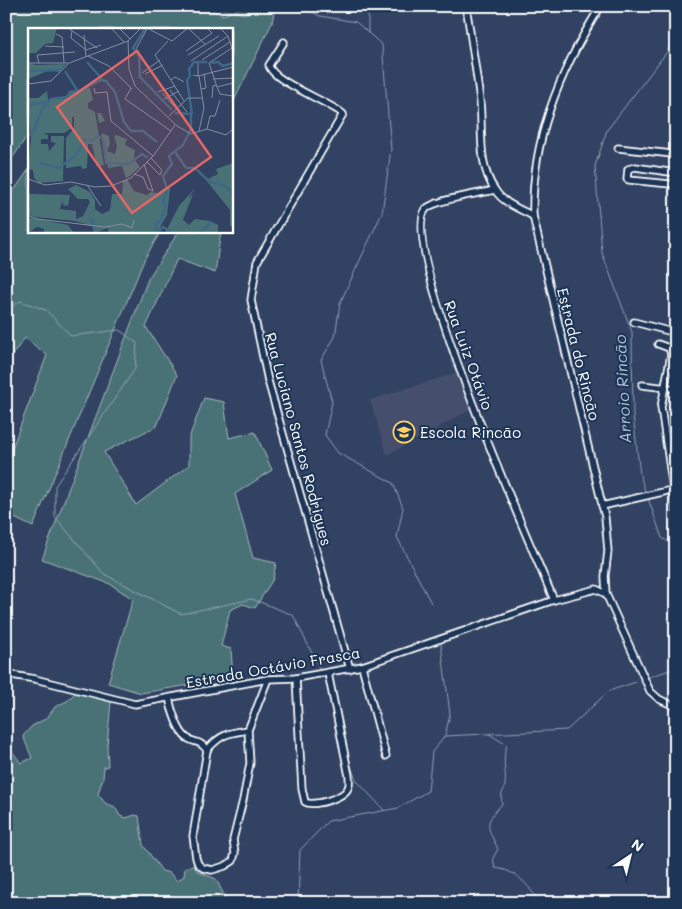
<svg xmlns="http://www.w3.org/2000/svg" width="682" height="909" viewBox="0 0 682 909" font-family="Mali,sans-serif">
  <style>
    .built { fill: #444f6d }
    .green { fill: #497276; stroke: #a4b8ba }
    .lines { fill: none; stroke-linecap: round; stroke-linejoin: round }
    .stream { stroke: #8ca4b7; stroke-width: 1 }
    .minor-casing { stroke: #fff; stroke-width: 9 }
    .minor { stroke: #1d3557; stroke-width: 5.5 }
    .labels { text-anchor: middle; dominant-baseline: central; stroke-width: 4; stroke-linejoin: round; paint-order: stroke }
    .street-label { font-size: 15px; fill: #fff; stroke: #1d3557 }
    .poi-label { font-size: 15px; fill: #fff; stroke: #1d3557; text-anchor: start }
    .water-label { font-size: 16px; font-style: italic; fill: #b2c2cf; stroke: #1d3557 }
    .inset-river { fill: none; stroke: #3f6787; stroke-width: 2.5 }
    .inset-road { fill: none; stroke: #848ea1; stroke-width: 1 }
    .view { fill: #e26868; fill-opacity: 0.15; stroke: #e26868; stroke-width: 2.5 }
    .inset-edge { fill: none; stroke: #fff; stroke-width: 2.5 }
  </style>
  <rect width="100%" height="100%" fill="#324262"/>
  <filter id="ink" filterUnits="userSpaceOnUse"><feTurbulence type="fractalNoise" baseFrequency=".02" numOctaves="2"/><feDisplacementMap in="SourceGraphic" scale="10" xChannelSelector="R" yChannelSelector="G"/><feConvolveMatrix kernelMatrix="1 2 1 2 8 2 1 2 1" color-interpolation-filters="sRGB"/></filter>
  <g filter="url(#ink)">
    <polygon class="built" points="456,373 470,410 387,455 370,400"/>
    <g class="green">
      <polygon points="6,6 202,6 223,15 246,6 275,6 272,23 232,105 231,29 29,29 29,133 6,168"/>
      <polygon points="29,169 29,231 161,231 145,258 33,527 6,514 6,464 47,355 25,338 6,363 6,196 11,195"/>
      <polygon points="179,231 221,231 215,273 177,259 146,327 177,375 157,426 104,452 136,505 189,465 189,438 204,398 224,402 229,438 255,432 272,470 235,494 253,558 276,563 273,579 255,608 243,604 230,610 221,646 231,649 233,678 141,693 108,683 133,599 110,584 42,559 148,279"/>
      <polygon points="76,692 111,701 107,746 108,766 104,767 103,778 98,794 105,803 115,807 120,816 126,818 135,815 139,816 143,845 162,871 170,873 177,881 184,876 185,868 193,865 197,871 216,879 227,901 265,902 309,897 312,903 6,903 6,743 21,763 32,758 23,736 32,726 47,718 55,707 67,701"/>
    </g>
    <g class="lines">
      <g class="stream">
        <polyline points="208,6 244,14 275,6"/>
        <polyline points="300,6 320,16 356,22 382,45 391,149 382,213 340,303 335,337 321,360 332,402 325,435 338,453 393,483 403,508 397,537 431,603"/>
        <polyline points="368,6 368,33"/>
        <polyline points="674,6 676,27"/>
        <polyline points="6,311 20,301 46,310 71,336 119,330 137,343 135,369 55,486 55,517 104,574 181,614 252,599 293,615 321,671"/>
        <polyline points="646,494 640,475 633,415 632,332 602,253 595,166 607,130 676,40"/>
        <polyline points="648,498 662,538 676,546"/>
        <polyline points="441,644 450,714 445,735"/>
        <polyline points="324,676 327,684"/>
        <polyline points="646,678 676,668"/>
        <path d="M 489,734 L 507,745 C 501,761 507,771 505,785 C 503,794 500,793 502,804 C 483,824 487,826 498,849 L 493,858 L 495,868 C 518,871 527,884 540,903"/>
        <polyline points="348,757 356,780 384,810"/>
        <polyline points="298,903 300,850 328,821 398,808 428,791 432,752 445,736 567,730 609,691 642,680"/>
      </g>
      <g class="minor-casing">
        <g id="minor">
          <path d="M 466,6 C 471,38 476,69 480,101 C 483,131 477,164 495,190 C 503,203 520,209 533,216"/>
          <path d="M 601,6 C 561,68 531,141 533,216 L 605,517 L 608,551 L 605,576 L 606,594 L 650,691 L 659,699 L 676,707"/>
          <path d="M 284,42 L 269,65 C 271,81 330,102 343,114 L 257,262 L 251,300 L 268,381 L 350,669"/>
          <polyline points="618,148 672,154 674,154 676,146"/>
          <polyline points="670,184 629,180 627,179 628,169 635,167 676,173"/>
          <path d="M 495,190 C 481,193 434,200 426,209 C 396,244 532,548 554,600"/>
          <polyline points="634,322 676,333"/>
          <polyline points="658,344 669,348 671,354 661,407 676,510"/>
          <polyline points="642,385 676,389"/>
          <polyline points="602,506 676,489"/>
          <polyline points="362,666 386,756"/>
          <polyline points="6,674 35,679 135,704 268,679 296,678 362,666 554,600 596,589 606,594"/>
          <path d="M 296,678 L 302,789 L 305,802 C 313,807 344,798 348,788 C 350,785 349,780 349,776 L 328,673"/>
          <path d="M 169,698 C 171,708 178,732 187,738 C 196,744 198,739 207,750 L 193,836 L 196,858 L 198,864 L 203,868 L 212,870 L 225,866 L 233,861 L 235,853 L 233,840 L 243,800 L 250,763 L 248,730 L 268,679"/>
          <path d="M 207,750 C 221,734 228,733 248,730"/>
        </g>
      </g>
      <use href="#minor" class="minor"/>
    </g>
  </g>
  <defs>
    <g id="school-ring" transform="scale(1.125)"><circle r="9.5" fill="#1d3557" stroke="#ffd166" stroke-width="1.5"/><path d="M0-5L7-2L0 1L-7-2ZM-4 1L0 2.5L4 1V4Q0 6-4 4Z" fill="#ffd166"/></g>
  </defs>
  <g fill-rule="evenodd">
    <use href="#school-ring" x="404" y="432"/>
  </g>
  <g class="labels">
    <g class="street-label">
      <text transform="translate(579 354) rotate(76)">Estrada do Rincão</text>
      <text transform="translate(469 355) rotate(70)">Rua Luiz Otávio</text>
      <text transform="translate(299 439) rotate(75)">Rua Luciano Santos Rodrigues</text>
      <text transform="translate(273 667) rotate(-10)">Estrada Octávio Frasca</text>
    </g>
    <g class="poi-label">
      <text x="420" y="432">Escola Rincão</text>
    </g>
    <g class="water-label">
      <text transform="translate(622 389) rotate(-93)">Arroio Rincão</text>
    </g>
  </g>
  <g transform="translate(28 28)">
    <rect width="205" height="205" fill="#324262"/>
    <path d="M 0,0 L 29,0 L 25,15 L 17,16 L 8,25 L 0,25 ZM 0,35 L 8,37 L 38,36 L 31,44 L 22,42 L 0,51 ZM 61,56 L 65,72 L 60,75 L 60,80 L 67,84 L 76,137 L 69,139 L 64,116 L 60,116 L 59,140 L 54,141 L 53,138 L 38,140 L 38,110 L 46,100 L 46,89 L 44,89 L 44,100 L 36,105 L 15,105 L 20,107 L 20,111 L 13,111 L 13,116 L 20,116 L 21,123 L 28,115 L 23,114 L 23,108 L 36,108 L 35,153 L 11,155 L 6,150 L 5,142 L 0,141 L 3,112 L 0,70 L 10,70 L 19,63 L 20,72 L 38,69 L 42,63 L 56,62 ZM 69,85 L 73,85 L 77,93 L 71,95 L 73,105 L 81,108 L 82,116 L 79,123 L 87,126 L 89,118 L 86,108 L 88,107 L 99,111 L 97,117 L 107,122 L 106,131 L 112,139 L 102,148 L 98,150 L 94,138 L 80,140 ZM 205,135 L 205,198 L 202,198 L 202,182 L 178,152 L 190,146 L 188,141 ZM 99,151 L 106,163 L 119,167 L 123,164 L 130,165 L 139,158 L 142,160 L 139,187 L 132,199 L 133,205 L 80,205 L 80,200 L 66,205 L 64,198 L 47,193 L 7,189 L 0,186 L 1,166 L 42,167 L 40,178 L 35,177 L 34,173 L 32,181 L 48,183 L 48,191 L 55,188 L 62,174 L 60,171 L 50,171 L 40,161 L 48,157 L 62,164 L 67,172 L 67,181 L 74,186 L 82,182 L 84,166 L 94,166 L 95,153 ZM 167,160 L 160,171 L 165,166 L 155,192 L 161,197 L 167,191 L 182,193 L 190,197 L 190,205 L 137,205 L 151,178 ZM 0,189 L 40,197 L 46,205 L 16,205 L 16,201 L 9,199 L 0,205 Z" fill="#497276"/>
    <path class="inset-river" d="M 117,1 L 105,20 L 111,28 L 112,49 L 144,82M 59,34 L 74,51M 183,35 L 190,34 L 195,38 L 205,35M 0,43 L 33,42M 37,43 L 49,62M 0,77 L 19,74M 164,86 L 159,52 L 162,48 L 161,41 L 166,34 L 179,34M 0,108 L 5,105 L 14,81 L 23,71 L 39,69 L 42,64 L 54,62 L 73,52 L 78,53 L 87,64 L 96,94 L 103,103 L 115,103 L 129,114M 147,124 L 158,140 L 167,140 L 182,154 L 198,158 L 205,167M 12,135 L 31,140 L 47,128 L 56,112 L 65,112 L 70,108 L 75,111 L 78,135 L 101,136 L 114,126 L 120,130M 63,190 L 69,205M 129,204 L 135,199 L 144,205M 128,205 L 128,194 L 132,194 L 138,178 L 135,173 L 139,161 L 135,148 L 144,136 L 141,128 L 155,117 L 163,101 L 163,86 L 147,85M 172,205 L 183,194"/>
    <path class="inset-road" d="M 40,0 L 69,20M 83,0 L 96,14M 91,0 L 102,11M 119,0 L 144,13 L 160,0M 160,0 L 178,17M 192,0 L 200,8 L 205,24M 44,3 L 43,10 L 58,22 L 73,17M 28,6 L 34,9 L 36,35M 56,7 L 58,29M 100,13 L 101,41 L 107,58 L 149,98 L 163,106 L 179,101 L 198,107 L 205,101M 140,13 L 127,27 L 156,73M 17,18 L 36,19M 204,20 L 181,35 L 189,59 L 205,55M 108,21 L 119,1M 158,23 L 184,5 L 179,0M 160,27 L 191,8M 60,28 L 81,38 L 104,61M 174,32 L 202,14M 163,33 L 200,8M 0,35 L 40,35M 11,35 L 9,27 L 47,24M 114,45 L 132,32M 117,46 L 135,37M 165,47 L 170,48 L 170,35M 170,48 L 205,39M 171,48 L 176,80 L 171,103M 185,51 L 205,50M 143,52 L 147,49 L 156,54M 0,56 L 23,53 L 41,35 L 100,13 L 113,0M 189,59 L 192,66 L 205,68M 66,60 L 67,65 L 79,64 L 83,93 L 125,128M 103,60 L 97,71 L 143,103M 173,61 L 178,60 L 176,46M 142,62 L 159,84M 130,64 L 147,58M 134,65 L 153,86M 184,70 L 185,58 L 188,57M 136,71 L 151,63M 141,88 L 160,70 L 174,70M 179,101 L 182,88 L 187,88 L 192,72M 119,134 L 132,147 L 134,142 L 123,130M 106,146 L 115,149 L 120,161 L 125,163 L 116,136M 0,151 L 17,157 L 43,154 L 67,159 L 83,158 L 103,150 L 126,127 L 147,97M 59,157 L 73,178M 0,187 L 9,191 L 77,199 L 94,196 L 104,200 L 106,192"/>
    <path class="view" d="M 109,23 L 183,129 L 104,185 L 29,79 Z"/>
    <rect width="205" height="205" class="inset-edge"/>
  </g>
  <rect width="682" height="909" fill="none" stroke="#1d3557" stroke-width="25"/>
  <rect x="12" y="12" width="657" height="884" fill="none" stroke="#fff" stroke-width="2" filter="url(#ink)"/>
  <g transform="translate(630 856) rotate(35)" stroke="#1d3557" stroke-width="4" paint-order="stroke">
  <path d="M0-4L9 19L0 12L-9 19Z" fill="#ffffff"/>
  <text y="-8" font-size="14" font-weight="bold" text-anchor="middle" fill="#ffffff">N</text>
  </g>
</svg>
